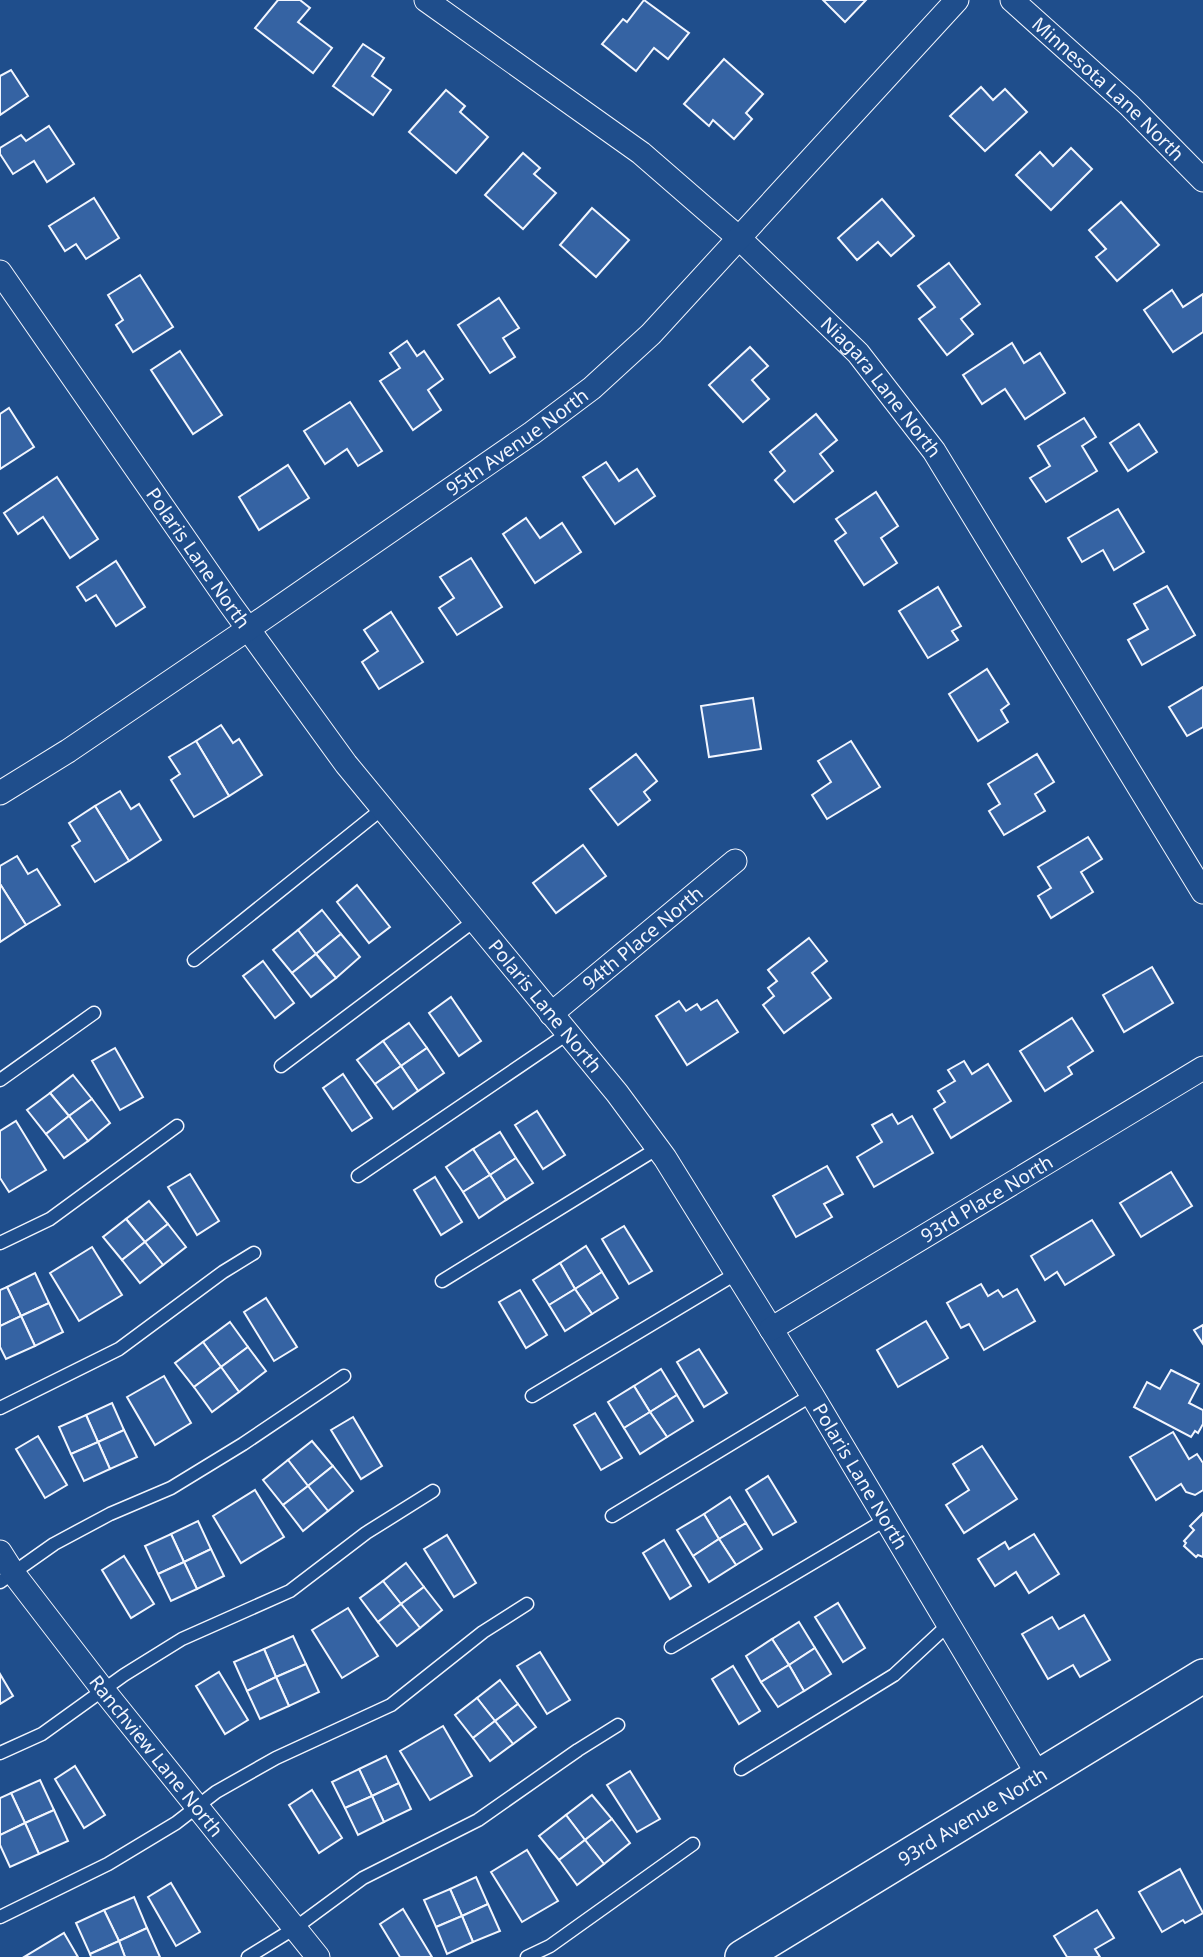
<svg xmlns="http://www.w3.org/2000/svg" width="1203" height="1957" viewBox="0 0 1203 1957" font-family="'Noto Sans',sans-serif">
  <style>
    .building { fill: #3563a3; stroke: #f2f6ff; stroke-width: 2 }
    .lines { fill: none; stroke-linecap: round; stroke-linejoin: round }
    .service-casing { stroke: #f2f6ff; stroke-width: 15 }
    .minor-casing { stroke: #f2f6ff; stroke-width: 25 }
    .secondary-casing { stroke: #f2f6ff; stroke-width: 36 }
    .service { stroke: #1f4e8c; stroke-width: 12 }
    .minor { stroke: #1f4e8c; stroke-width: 23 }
    .secondary { stroke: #1f4e8c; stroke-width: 33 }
    .labels { text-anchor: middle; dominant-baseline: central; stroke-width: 5; stroke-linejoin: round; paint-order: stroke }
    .street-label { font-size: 19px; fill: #f2f6ff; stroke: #1f4e8c }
  </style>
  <rect width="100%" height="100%" fill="#1f4e8c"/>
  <g class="building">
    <polygon points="278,0 300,0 310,8 298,22 332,48 313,73 255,28"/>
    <polygon points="644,0 689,33 668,59 654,48 636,71 602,44 623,19 627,22"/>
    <polygon points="823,0 866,0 845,22"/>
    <polygon points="363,44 384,58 372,76 391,90 373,115 333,86"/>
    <polygon points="724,59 763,94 746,113 752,119 734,139 713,120 709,126 684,104"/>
    <polygon points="11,70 28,96 0,115 0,76"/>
    <polygon points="981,87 993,100 1005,89 1027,112 985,151 950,116"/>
    <polygon points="446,90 465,106 460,112 488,137 456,173 409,132"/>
    <polygon points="49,126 74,164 47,182 34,161 13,174 0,154 0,148 21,135 26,141"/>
    <polygon points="1071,148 1092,169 1051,210 1016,175 1040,152 1053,166"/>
    <polygon points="523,153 540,168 534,174 556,193 523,229 485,195"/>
    <polygon points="94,198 119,238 86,259 76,244 65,251 49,226"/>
    <polygon points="882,199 914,236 891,256 878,242 857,260 838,238"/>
    <polygon points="1121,202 1159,245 1117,281 1096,257 1106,249 1089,230"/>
    <polygon points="592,208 629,240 596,277 560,245"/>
    <polygon points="949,263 980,304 961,319 973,334 947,355 919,319 935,307 918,286"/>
    <polygon points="140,275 173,327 133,352 116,325 123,320 108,295"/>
    <polygon points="1172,290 1183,307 1203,294 1203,332 1173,352 1144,310"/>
    <polygon points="499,298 519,328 503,338 515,357 490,373 458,325"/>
    <polygon points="407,341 417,356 424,351 443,379 428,390 441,410 413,430 380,381 400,368 390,353"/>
    <polygon points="1012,343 1024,363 1040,353 1065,393 1025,419 1005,389 982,404 963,375"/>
    <polygon points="750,347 768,366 752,380 769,399 743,422 709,385"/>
    <polygon points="180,351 222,415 193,434 151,370"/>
    <polygon points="350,402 382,451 358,466 347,449 325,464 304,431"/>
    <polygon points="9,408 34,447 0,469 0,414"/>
    <polygon points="816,414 837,440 820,454 833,471 794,502 775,480 785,471 770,452"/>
    <polygon points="1084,418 1096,437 1082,446 1097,471 1046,502 1030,478 1050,466 1038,446"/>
    <polygon points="1139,424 1157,452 1128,471 1110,443"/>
    <polygon points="606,462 619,481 637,469 655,496 615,524 583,477"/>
    <polygon points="288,465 309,498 259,530 239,497"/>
    <polygon points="57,477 98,539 70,558 43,517 18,534 4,513"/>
    <polygon points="876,492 898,526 881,538 897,563 864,585 835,541 846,533 836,519"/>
    <polygon points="1118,509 1144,552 1114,570 1103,550 1082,562 1068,538"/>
    <polygon points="526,518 540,538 562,523 581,552 535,583 503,534"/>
    <polygon points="471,558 502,607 457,635 439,608 454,598 440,577"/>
    <polygon points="116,561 145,607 116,626 96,595 86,601 77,587"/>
    <polygon points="1167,586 1195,635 1142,665 1128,640 1148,629 1134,604"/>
    <polygon points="938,587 961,626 952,631 958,640 928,658 899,611"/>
    <polygon points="391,612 423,662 379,689 362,662 378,651 364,630"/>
    <polygon points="987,669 1009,704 1001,710 1008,722 978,741 949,694"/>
    <polygon points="1203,687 1203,727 1187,736 1169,707"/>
    <polygon points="753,698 761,749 709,757 701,706"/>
    <polygon points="221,725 233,743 239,739 262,775 229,796 196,741"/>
    <polygon points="196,741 229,796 194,817 171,780 180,774 169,757"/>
    <polygon points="851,741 880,787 827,819 812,795 831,782 818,761"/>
    <polygon points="636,754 657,781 644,792 650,800 618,825 590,789"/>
    <polygon points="1037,754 1054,782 1035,794 1045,811 1004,835 989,811 1000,804 988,784"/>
    <polygon points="120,791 131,809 139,804 161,840 129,861 95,806"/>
    <polygon points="95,806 129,861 95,882 72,846 80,841 69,823"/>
    <polygon points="1088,837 1102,859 1081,872 1093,892 1051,918 1038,896 1051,888 1038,867"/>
    <polygon points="583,845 606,876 556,913 533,883"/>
    <polygon points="17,856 28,874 37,869 60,905 26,925 0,884 0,866"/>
    <polygon points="0,884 26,925 0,942"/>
    <polygon points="357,885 390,927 369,943 337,902"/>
    <polygon points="322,910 341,934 316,954 298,930"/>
    <polygon points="298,930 316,954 292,973 273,950"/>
    <polygon points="341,934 360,957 336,978 316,954"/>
    <polygon points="809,938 827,961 812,973 831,998 784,1033 763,1005 774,996 768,988 777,981 768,970"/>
    <polygon points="316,954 336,978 311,997 292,973"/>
    <polygon points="263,961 294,1003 275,1018 243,976"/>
    <polygon points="1152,967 1173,1003 1124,1032 1103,995"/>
    <polygon points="451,997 481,1041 459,1056 429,1013"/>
    <polygon points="717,1000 738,1032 687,1065 656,1016 679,1001 686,1011 697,1004 701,1010"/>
    <polygon points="1072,1018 1093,1051 1068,1067 1072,1074 1045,1091 1020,1051"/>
    <polygon points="409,1023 427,1048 401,1066 383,1041"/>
    <polygon points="383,1041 401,1066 375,1084 357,1060"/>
    <polygon points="115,1048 143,1097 120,1110 92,1061"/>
    <polygon points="427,1048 444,1073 418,1091 401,1066"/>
    <polygon points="964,1061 972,1074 988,1064 1011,1101 951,1138 934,1109 945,1102 938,1091 955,1081 948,1070"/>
    <polygon points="401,1066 418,1091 393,1109 375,1084"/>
    <polygon points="343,1074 372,1118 352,1131 323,1088"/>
    <polygon points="73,1075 92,1099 69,1116 50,1093"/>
    <polygon points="50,1093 69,1116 46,1134 27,1110"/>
    <polygon points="92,1099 110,1123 88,1141 69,1116"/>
    <polygon points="537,1111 565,1155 543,1169 515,1125"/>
    <polygon points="892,1114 898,1124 912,1116 933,1153 874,1187 857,1157 882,1142 872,1125"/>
    <polygon points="69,1116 88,1141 64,1158 46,1134"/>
    <polygon points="16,1121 46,1170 9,1192 0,1178 0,1131"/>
    <polygon points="500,1132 516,1158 490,1175 473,1149"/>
    <polygon points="473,1149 490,1175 463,1192 446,1167"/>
    <polygon points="516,1158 533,1183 506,1200 490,1175"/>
    <polygon points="827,1166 843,1194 824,1204 832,1217 796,1237 773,1196"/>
    <polygon points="1171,1172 1192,1206 1141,1237 1120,1203"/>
    <polygon points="190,1174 219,1221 197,1235 168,1187"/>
    <polygon points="490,1175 506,1200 479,1218 463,1192"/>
    <polygon points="435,1177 462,1222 441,1235 414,1190"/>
    <polygon points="149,1201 168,1224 145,1242 126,1219"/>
    <polygon points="126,1219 145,1242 122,1260 103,1237"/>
    <polygon points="1092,1220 1114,1255 1065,1285 1057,1272 1045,1280 1031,1256"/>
    <polygon points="168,1224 186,1247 163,1265 145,1242"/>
    <polygon points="624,1226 652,1271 629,1284 602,1239"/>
    <polygon points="145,1242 163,1265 140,1283 122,1260"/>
    <polygon points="586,1246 602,1272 575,1289 560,1263"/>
    <polygon points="92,1247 122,1295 79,1321 50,1273"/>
    <polygon points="560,1263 575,1289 549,1305 533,1280"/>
    <polygon points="602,1272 618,1298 592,1314 575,1289"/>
    <polygon points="35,1273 49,1303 21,1316 7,1287"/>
    <polygon points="981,1284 988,1296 998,1290 1003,1297 1017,1289 1035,1321 984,1350 969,1324 961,1328 947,1303"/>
    <polygon points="7,1287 21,1316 0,1326 0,1290"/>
    <polygon points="575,1289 592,1314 565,1331 549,1305"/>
    <polygon points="520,1290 547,1335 526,1348 499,1302"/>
    <polygon points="266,1298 297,1347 274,1361 244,1312"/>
    <polygon points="49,1303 63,1332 35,1346 21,1316"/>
    <polygon points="21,1316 35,1346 6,1359 0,1347 0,1326"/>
    <polygon points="926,1321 948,1358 898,1387 877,1350"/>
    <polygon points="230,1322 248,1347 221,1367 203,1342"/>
    <polygon points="1203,1325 1203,1344 1194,1330"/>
    <polygon points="203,1342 221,1367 194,1387 175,1363"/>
    <polygon points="248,1347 266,1371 239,1392 221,1367"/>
    <polygon points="699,1349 727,1393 704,1407 677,1362"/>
    <polygon points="221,1367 239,1392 212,1412 194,1387"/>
    <polygon points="661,1369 677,1395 650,1412 634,1386"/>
    <polygon points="1171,1370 1199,1384 1189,1403 1203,1410 1203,1424 1198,1433 1195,1431 1191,1437 1134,1407 1147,1382 1160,1389"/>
    <polygon points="164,1376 191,1423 155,1445 127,1397"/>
    <polygon points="634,1386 650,1412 624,1428 608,1402"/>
    <polygon points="677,1395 693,1421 667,1437 650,1412"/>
    <polygon points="112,1403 124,1430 98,1442 86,1415"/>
    <polygon points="650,1412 667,1437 640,1454 624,1428"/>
    <polygon points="595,1413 622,1458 601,1470 574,1425"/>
    <polygon points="86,1415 98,1442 71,1454 59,1427"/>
    <polygon points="353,1417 382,1466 361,1479 331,1430"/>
    <polygon points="124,1430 137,1457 110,1469 98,1442"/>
    <polygon points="1173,1432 1189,1459 1197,1454 1203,1463 1203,1490 1195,1495 1186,1492 1181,1484 1156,1500 1130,1457"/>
    <polygon points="38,1436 67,1485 45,1498 16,1449"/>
    <polygon points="312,1441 333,1466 308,1486 288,1460"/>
    <polygon points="98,1442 110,1469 84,1481 71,1454"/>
    <polygon points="982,1446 1017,1499 964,1533 946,1505 969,1490 953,1464"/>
    <polygon points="288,1460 308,1486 283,1505 263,1480"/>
    <polygon points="333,1466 353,1491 328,1511 308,1486"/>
    <polygon points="768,1476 796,1522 773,1535 746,1490"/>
    <polygon points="308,1486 328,1511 303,1531 283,1505"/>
    <polygon points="255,1490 284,1537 241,1563 213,1516"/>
    <polygon points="730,1497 746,1523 719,1539 704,1514"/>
    <polygon points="1203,1513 1203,1557 1198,1555 1196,1557 1184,1546 1186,1543 1184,1541 1194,1530 1190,1526"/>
    <polygon points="704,1514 719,1539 693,1556 677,1530"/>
    <polygon points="198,1521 211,1549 184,1562 171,1534"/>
    <polygon points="746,1523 762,1549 736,1565 719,1539"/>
    <polygon points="171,1534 184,1562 158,1574 145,1546"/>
    <polygon points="1034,1534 1059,1574 1029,1593 1016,1572 995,1586 978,1559 1005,1542 1009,1549"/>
    <polygon points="447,1535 476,1583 454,1597 424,1549"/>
    <polygon points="719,1539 736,1565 709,1582 693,1556"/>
    <polygon points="664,1540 691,1586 670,1599 643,1553"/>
    <polygon points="211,1549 224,1576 197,1589 184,1562"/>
    <polygon points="124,1556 154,1604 131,1618 102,1570"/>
    <polygon points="184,1562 197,1589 171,1601 158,1574"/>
    <polygon points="406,1563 424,1587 401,1604 383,1581"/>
    <polygon points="383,1581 401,1604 378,1622 360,1598"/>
    <polygon points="424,1587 442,1610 420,1628 401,1604"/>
    <polygon points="838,1603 865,1648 843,1662 815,1617"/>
    <polygon points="401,1604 420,1628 397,1646 378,1622"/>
    <polygon points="348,1608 378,1656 342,1678 312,1630"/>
    <polygon points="1084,1615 1110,1660 1080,1677 1073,1665 1048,1679 1022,1634 1052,1617 1059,1629"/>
    <polygon points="799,1622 815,1648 789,1665 772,1639"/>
    <polygon points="293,1636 306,1664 276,1677 264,1649"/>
    <polygon points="772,1639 789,1665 761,1682 746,1656"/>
    <polygon points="815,1648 831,1674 804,1691 789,1665"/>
    <polygon points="264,1649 276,1677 247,1691 234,1662"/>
    <polygon points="540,1652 570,1700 547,1714 517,1666"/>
    <polygon points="306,1664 319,1692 289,1706 276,1677"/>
    <polygon points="789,1665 804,1691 778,1707 761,1682"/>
    <polygon points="733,1666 760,1711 739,1724 712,1679"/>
    <polygon points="219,1672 248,1720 225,1734 196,1686"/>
    <polygon points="0,1674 13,1696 0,1704"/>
    <polygon points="276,1677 289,1706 260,1719 247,1691"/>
    <polygon points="500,1680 518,1704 495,1721 477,1698"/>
    <polygon points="477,1698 495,1721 473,1738 455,1715"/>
    <polygon points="518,1704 536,1727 513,1744 495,1721"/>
    <polygon points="495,1721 513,1744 490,1761 473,1738"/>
    <polygon points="443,1726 472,1776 430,1800 400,1751"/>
    <polygon points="386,1756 399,1783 372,1796 359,1769"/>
    <polygon points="75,1766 105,1815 84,1828 55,1779"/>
    <polygon points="359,1769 372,1796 345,1808 332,1782"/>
    <polygon points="630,1771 660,1819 637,1832 607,1785"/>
    <polygon points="40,1780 54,1810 25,1823 11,1793"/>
    <polygon points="399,1783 411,1809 384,1822 372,1796"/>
    <polygon points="312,1790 342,1838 319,1853 289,1805"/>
    <polygon points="11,1793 25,1823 0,1835 0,1798"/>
    <polygon points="592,1795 612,1819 585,1840 566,1815"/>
    <polygon points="372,1796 384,1822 358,1835 345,1808"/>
    <polygon points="54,1810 68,1841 39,1854 25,1823"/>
    <polygon points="566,1815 585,1840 559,1860 539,1836"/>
    <polygon points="612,1819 630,1843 604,1864 585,1840"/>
    <polygon points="25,1823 39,1854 10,1867 0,1845 0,1835"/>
    <polygon points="585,1840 604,1864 577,1885 559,1860"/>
    <polygon points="527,1850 558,1901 522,1922 491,1872"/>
    <polygon points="1180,1869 1203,1913 1185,1923 1183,1920 1162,1932 1139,1892"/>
    <polygon points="476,1877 488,1904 462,1916 450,1889"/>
    <polygon points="171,1883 200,1932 176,1946 148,1897"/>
    <polygon points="450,1889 462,1916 436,1927 424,1900"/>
    <polygon points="134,1897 147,1928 119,1941 104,1910"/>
    <polygon points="488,1904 500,1931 473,1942 462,1916"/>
    <polygon points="403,1909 432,1957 400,1957 380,1924"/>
    <polygon points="104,1910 119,1941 90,1954 76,1923"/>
    <polygon points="1097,1910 1114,1938 1095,1949 1100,1957 1067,1957 1054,1936"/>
    <polygon points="462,1916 473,1942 447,1954 436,1927"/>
    <polygon points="147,1928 160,1957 125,1957 119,1941"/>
    <polygon points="64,1933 78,1957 24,1957"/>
    <polygon points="119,1941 125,1957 91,1957 90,1954"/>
  </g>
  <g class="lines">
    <g class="service-casing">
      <g id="service">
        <polyline points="194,960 382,809"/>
        <polyline points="281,1066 474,921"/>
        <polyline points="0,1080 94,1013"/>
        <polyline points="358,1176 567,1034"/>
        <polyline points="0,1243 50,1219 177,1126"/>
        <polyline points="442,1281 658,1148"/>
        <polyline points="532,1396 737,1273"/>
        <polyline points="0,1408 119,1349 223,1272 254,1253"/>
        <polyline points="612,1516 812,1395"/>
        <polyline points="0,1582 54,1544 110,1514 171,1488 243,1444 344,1376"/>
        <polyline points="671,1647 885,1520"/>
        <polyline points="0,1753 42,1734 124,1675 182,1639 290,1591 366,1533 433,1491"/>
        <polyline points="741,1769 894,1675 948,1625"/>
        <polyline points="0,1917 108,1864 176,1823 216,1792 276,1758 391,1705 483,1632 527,1604"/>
        <polyline points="248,1957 295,1928 363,1878 478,1820 578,1750 618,1725"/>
        <polyline points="527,1957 550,1946 693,1844"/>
      </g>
    </g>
    <g class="minor-casing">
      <g id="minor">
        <path id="s1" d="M 426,0 L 641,153 L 740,239 L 858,353 L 934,451 L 1203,892"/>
        <path id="s2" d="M 1012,0 L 1129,105 L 1203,180"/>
        <path id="s3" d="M 0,272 L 230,604 L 346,764 L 617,1093 L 665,1158 L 812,1395 L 1038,1775"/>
        <path id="s4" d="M 0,793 L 68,751 L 248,629 L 532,433 L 592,388 L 651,334 L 957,0"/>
        <path id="s5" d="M 551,1014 L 735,861"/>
        <path id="s6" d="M 771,1329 L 1203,1068"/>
        <path id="s7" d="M 0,1552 L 14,1574 L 104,1691 L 318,1957"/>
      </g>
    </g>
    <g class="secondary-casing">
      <g id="secondary">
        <path id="s8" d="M 742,1957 L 1203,1676"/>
      </g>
    </g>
    <use href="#service" class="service"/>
    <use href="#minor" class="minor"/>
    <use href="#secondary" class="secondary"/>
  </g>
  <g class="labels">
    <g class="street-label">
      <text stroke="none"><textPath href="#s2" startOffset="131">Minnesota Lane North</textPath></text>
      <text stroke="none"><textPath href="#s1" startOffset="600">Niagara Lane North</textPath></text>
      <text stroke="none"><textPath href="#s4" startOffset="625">95th Avenue North</textPath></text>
      <text stroke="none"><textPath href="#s3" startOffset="348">Polaris Lane North</textPath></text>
      <text stroke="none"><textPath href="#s5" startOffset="119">94th Place North</textPath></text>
      <text stroke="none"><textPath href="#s3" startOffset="915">Polaris Lane North</textPath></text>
      <text stroke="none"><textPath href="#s6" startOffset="252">93rd Place North</textPath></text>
      <text stroke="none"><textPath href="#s3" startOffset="1482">Polaris Lane North</textPath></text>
      <text stroke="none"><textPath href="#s7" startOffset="257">Ranchview Lane North</textPath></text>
      <text stroke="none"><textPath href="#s8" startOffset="270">93rd Avenue North</textPath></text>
    </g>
  </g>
</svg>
